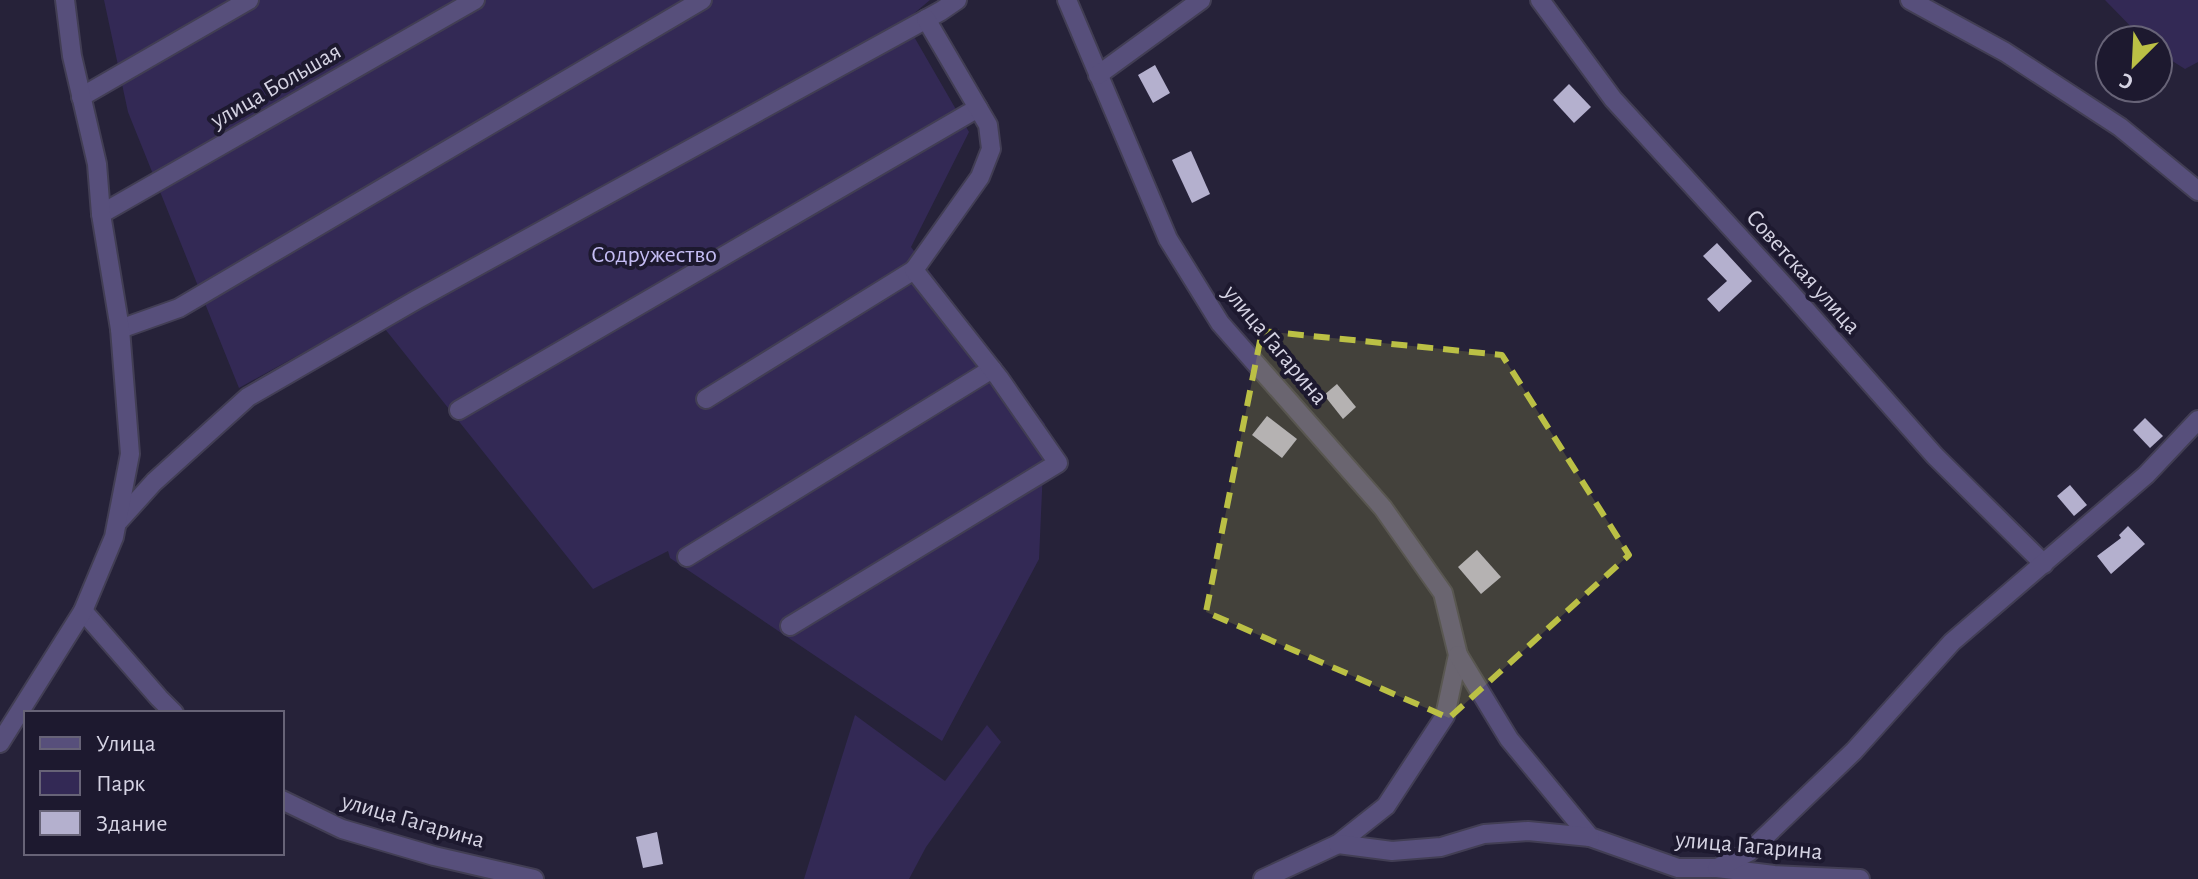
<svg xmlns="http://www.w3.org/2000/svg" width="2198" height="879" viewBox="0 0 2198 879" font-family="'Alegreya Sans',sans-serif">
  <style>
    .green { fill: #332955 }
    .building { fill: #b4b0ce }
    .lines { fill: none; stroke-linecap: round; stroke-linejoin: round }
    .street-casing { stroke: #423e54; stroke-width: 22 }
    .street { stroke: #574f7b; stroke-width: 18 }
    .marked { fill: #bbc045; fill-opacity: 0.2; stroke: #bbc045; stroke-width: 6; stroke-dasharray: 16 10; stroke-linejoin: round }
    .labels { text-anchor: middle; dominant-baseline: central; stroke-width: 8; stroke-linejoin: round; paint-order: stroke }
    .street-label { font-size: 24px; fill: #d5d3e3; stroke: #1d192f }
    .park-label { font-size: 24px; fill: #c4bcf3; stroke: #1d192f }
  </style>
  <rect width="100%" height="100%" fill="#262239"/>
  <g class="green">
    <polygon points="104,0 930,0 905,21 969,132 911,247 1045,424 1039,559 942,741 670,558 668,551 593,589 373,314 239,388 128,112"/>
    <polygon points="2105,0 2198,0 2198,62 2185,69 2158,52 2158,40 2144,40"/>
    <polygon points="855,715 945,781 987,725 1001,742 926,847 909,879 804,879"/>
  </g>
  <g class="building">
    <polygon points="1155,65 1170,93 1153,103 1138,75"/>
    <polygon points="1569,84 1591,107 1574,123 1553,100"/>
    <polygon points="1191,151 1210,194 1192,203 1172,160"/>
    <polygon points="1717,243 1752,281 1719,312 1707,299 1727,281 1703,256"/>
    <polygon points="1337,384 1356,407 1343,419 1324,395"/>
    <polygon points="1267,416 1297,439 1282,458 1252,435"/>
    <polygon points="2145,418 2163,436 2150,448 2133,430"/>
    <polygon points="2070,485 2087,505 2074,516 2057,496"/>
    <polygon points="2128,526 2145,544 2111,574 2097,556 2121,538 2119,535"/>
    <polygon points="1477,550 1501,577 1481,594 1458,567"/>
    <polygon points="657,832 663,864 643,868 636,837"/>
  </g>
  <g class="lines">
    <g class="street-casing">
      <g id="street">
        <polyline points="1067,0 1168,239 1220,323 1383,508 1443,593 1458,655 1445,716 1386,806 1338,844 1263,879"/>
        <polyline points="1540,0 1613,99 1788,290 1935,456 2044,564"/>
        <polyline points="1910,0 2005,52 2120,127 2198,191"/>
        <polyline points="1098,75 1201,0"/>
        <polyline points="81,97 249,0"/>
        <polyline points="101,214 475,0"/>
        <polyline points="120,329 179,308 702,0"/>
        <polyline points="706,399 914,270"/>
        <polyline points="459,410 978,108"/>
        <polyline points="117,523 154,482 248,397 416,300 941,11 957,0"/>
        <polyline points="687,557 992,369"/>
        <polyline points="83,611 159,698 174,713"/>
        <polyline points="790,626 1058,463 999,378 914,270 980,177 991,149 988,125 926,19"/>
        <polyline points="1458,655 1509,739 1590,837 1678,868 1717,868 1774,875 1860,879"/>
        <polyline points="0,743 83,611 114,537 130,454 120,329 101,214 97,164 72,56 65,0"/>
        <polyline points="282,800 342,829 434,856 534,879"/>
        <polyline points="1338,844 1392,851 1441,847 1484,834 1528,831 1590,837"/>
        <polyline points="1717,868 1749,852 1854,751 1952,642 2146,475 2198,420"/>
      </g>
    </g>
    <use href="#street" class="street"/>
  </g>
  <path class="marked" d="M 1262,331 L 1502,355 L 1629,555 L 1449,718 L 1206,612 Z"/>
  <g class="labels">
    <g class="street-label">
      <text transform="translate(276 86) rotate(-30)">улица Большая</text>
      <text transform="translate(1803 272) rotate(48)">Советская улица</text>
      <text transform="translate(1275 345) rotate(50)">улица Гагарина</text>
      <text transform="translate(413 821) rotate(16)">улица Гагарина</text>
      <text transform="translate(1749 846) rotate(5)">улица Гагарина</text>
    </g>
    <g class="park-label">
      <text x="654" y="255">Содружество</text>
    </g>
  </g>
  <rect x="24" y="711" width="260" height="144" fill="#1d192f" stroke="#676377" stroke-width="2"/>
  <rect x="40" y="737" width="40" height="12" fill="#574f7b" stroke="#676377" stroke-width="2"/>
  <text x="96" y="751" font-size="24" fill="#d5d3e3">Улица</text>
  <rect x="40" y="771" width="40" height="24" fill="#332955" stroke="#676377" stroke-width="2"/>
  <text x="96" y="791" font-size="24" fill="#d5d3e3">Парк</text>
  <rect x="40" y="811" width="40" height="24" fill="#b4b0ce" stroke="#676377" stroke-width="2"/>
  <text x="96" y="831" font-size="24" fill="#d5d3e3">Здание</text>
  <g transform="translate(2134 64) rotate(204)"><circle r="38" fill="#1d192f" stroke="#676377" stroke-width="2"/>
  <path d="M0-6L14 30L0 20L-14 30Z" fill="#bbc045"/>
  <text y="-12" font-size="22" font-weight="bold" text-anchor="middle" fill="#d5d3e3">С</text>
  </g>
</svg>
